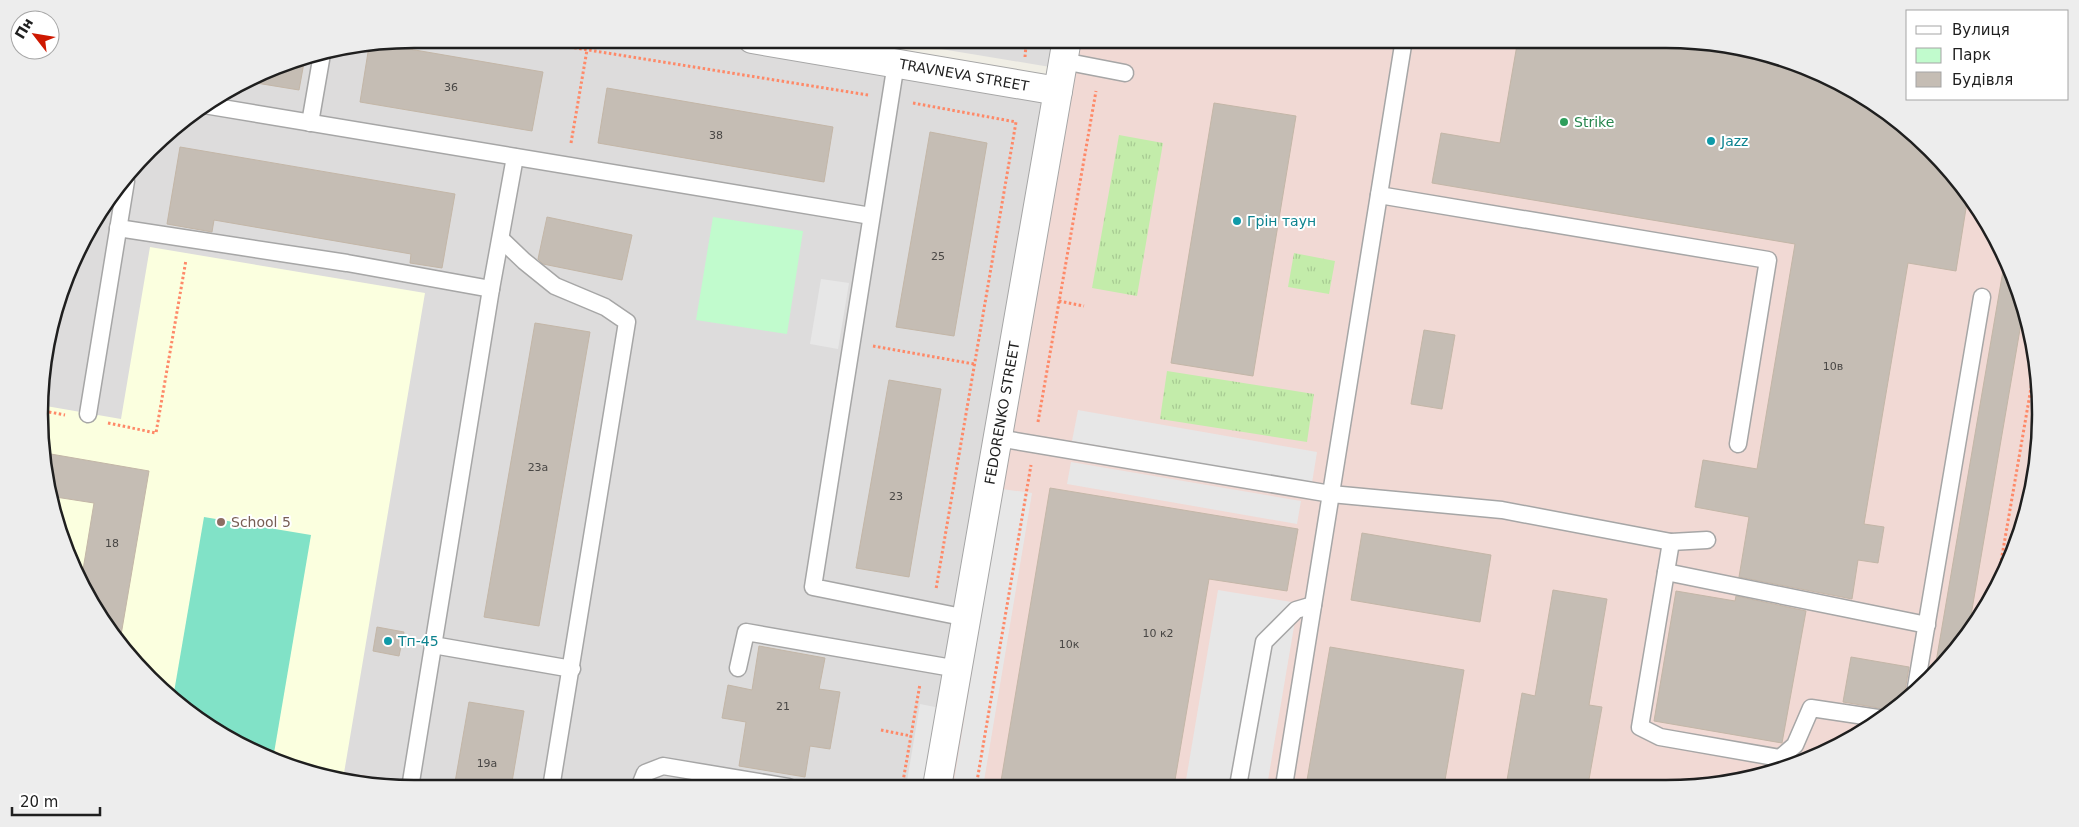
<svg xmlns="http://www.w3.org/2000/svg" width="2079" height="827" viewBox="0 0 2079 827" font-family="'DejaVu Sans',sans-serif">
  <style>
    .residential { fill: #dddcdc }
    .commercial { fill: #f1d9d4 }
    .education { fill: #fbffdf }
    .grass { fill: url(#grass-tufts) }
    .park { fill: #c1fbcd }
    .pitch { fill: #81e2c7 }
    .parking { fill: #e7e7e7 }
    .building { fill: #c5bdb4; stroke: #c3b6a7 }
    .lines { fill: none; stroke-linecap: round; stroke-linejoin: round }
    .lane-casing { stroke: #a6a6a6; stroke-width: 19 }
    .street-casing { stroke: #a6a6a6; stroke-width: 30 }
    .path { stroke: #fe8968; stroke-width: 3; stroke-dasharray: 2.5 2.5; stroke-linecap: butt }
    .lane { stroke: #fff; stroke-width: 16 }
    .street { stroke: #fff; stroke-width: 28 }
    .leisure-dot { fill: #2e9e5b; stroke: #fff; stroke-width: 2 }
    .culture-dot { fill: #0f9aa8; stroke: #fff; stroke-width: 2 }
    .education-dot { fill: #8d6e63; stroke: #fff; stroke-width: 2 }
    .labels { text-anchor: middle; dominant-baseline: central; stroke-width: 4; stroke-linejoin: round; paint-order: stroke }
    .number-label { font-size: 11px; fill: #484644 }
    .street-label { font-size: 14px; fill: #1f1f1f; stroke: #fff }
    .leisure-label { font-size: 14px; fill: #27864d; stroke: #fff; text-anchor: start }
    .culture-label { font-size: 14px; fill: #0d838f; stroke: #fff; text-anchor: start }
    .education-label { font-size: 14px; fill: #785e54; stroke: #fff; text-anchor: start }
    .rim { fill: none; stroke: #1f1f1f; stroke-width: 2.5 }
  </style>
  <defs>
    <pattern id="grass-tufts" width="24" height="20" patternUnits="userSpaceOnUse" patternTransform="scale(1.25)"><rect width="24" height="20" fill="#c3ecaa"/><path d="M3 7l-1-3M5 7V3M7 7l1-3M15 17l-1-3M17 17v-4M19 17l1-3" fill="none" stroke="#a7ca92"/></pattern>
  </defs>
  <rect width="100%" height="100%" fill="#f0eee5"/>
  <g class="residential">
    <polygon points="413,39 680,39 1044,101 926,787 413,788 316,775 247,749 186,711 102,621 67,557 46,487 42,364 59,293 89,226 167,132 226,89 293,59"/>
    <polygon points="881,39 1054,39 1050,67"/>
  </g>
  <polygon class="commercial" points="1079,39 1665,39 1763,52 1832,78 1894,116 1947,167 1990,226 2020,293 2037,365 2039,438 2027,511 1990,601 1913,695 1831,750 1715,785 951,787"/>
  <polygon class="education" points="150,247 425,293 343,779 316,775 248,749 186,711 102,621 67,557 46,487 44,420 46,406 121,419"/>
  <g class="grass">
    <polygon points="1119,135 1163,143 1137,296 1092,288"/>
    <polygon points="1294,253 1335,261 1329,294 1288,287"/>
    <polygon points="1167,371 1314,394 1307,442 1160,419"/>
  </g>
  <polygon class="park" points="713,217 803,231 787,334 696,320"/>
  <path class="pitch" d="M 204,517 L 311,535 L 273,759 C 239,746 198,725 173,698 Z"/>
  <g class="parking">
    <polygon points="821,279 849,283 838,349 810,344"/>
    <polygon points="1078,410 1317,452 1312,483 1072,441"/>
    <polygon points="1071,462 1301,501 1297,524 1067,484"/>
    <polygon points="1002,489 1032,493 983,787 953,787"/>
    <polygon points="1218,590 1298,603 1267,786 1185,786"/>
    <polygon points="920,704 940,708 926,787 906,787"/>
  </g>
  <g class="building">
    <polygon points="1518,39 1666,39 1763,52 1832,78 1894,116 1947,167 1968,196 1956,271 1908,263 1864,524 1884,527 1878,563 1858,560 1852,599 1739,577 1749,517 1695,507 1703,460 1757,469 1795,244 1432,183 1441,133 1500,143"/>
    <polygon points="380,44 543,72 532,131 360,102 369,46"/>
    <polygon points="305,57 299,90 244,81 293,59"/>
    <polygon points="607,88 833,127 824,182 598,143"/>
    <polygon points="1214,103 1296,116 1253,376 1171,363"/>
    <polygon points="930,132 987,143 954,336 896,327"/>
    <polygon points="180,147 455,194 442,268 410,263 411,254 214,220 212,232 167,224"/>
    <polygon points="547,217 632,235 622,280 543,264 538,259"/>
    <polygon points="2005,259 2020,293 2024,306 1969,627 1935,668"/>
    <polygon points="535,323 590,332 539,626 484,617"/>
    <polygon points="1424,330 1455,335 1442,409 1411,404"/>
    <polygon points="889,380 941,389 909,577 856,568"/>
    <polygon points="45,453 149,471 120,641 102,621 81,582 94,503 49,496 46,487"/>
    <polygon points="1050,488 1298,529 1287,591 1209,579 1174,786 1000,787"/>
    <polygon points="1362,533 1491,555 1480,622 1351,600"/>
    <polygon points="1553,590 1607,599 1589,705 1602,707 1588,785 1506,786 1522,693 1535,696"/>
    <polygon points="1676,591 1735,601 1736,596 1806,611 1782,743 1654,721"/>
    <polygon points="377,627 404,632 399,656 373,651"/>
    <polygon points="759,646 825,658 819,689 840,692 830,749 810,746 805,777 739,766 746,722 722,718 728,685 752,690"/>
    <polygon points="1330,647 1464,670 1444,786 1306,786"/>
    <polygon points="1851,657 1909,667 1905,691 1907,699 1886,713 1879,708 1843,702"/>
    <polygon points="469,702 524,711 511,788 454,788"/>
  </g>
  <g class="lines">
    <g class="lane-casing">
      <g id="lane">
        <polyline points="1063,61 1125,73"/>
        <polyline points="896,63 813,587 967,618"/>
        <polyline points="204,105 871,216"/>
        <polyline points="310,123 322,54"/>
        <polyline points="1379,195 1768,260 1738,444"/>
        <polyline points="118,228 347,263 491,289"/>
        <polyline points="501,239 524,261 555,286 605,307 627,322 551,788"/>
        <polyline points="88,414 126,181"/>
        <polyline points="998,438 1331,494 1502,510 1671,542 1707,540"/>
        <polyline points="1671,542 1640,727 1660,737 1780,758 1795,745 1811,708 1878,718"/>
        <polyline points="1666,572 1927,625"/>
        <polyline points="433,645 572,669"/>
        <polyline points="738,668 746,632 958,669"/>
        <polyline points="1915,693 1982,297"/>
        <polyline points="1238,786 1264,642 1296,610 1313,605"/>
        <polyline points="1284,786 1404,39"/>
        <polyline points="410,788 491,289 515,157"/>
        <polyline points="639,788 645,773 663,766 789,787"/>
      </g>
    </g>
    <g class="street-casing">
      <g id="street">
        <polyline points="752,39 1058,91"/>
        <polyline points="937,787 1067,39"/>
      </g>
    </g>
    <g class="path">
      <polyline points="520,39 868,95"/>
      <polyline points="995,39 1026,45 1027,39"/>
      <polyline points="1025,57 1026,45"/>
      <polyline points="913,103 1016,122 936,589"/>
      <polyline points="571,143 587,50"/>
      <polyline points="1059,301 1084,306"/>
      <polyline points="873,346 974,364"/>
      <polyline points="44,411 65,415"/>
      <polyline points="1038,422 1096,91"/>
      <polyline points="108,423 156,433 186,260"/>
      <polyline points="1997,585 2036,359"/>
      <polyline points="881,730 911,736"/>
      <polyline points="328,777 343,774 387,781"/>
      <polyline points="902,787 920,684"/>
      <polyline points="976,787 1031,465"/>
    </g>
    <use href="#lane" class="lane"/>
    <use href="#street" class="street"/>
  </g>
  <circle class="leisure-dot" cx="1564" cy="122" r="5"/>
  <g class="culture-dot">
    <circle cx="1711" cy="141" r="5"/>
    <circle cx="1237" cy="221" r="5"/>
    <circle cx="388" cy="641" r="5"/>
  </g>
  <circle class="education-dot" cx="221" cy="522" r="5"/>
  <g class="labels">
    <g class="number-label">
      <text x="451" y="87">36</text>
      <text x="716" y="135">38</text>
      <text x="938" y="256">25</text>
      <text x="1833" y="366">10в</text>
      <text x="538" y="467">23а</text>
      <text x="896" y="496">23</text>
      <text x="112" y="543">18</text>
      <text x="1158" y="633">10 к2</text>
      <text x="1069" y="644">10к</text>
      <text x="783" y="706">21</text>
      <text x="487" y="763">19а</text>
    </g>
    <g class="street-label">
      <text transform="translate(964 75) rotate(10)">TRAVNEVA STREET</text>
      <text transform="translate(1002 413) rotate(-80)">FEDORENKO STREET</text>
    </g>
    <g class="leisure-label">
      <text x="1574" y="122">Strike</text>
    </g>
    <g class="culture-label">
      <text x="1721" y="141">Jazz</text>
      <text x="1247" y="221">Грін таун</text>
      <text x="398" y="641">Тп-45</text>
    </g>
    <g class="education-label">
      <text x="231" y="522">School 5</text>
    </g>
  </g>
  <path d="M0 0H2079V827H0ZM414 48H1666A366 366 0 0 1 2032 414V414A366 366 0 0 1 1666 780H414A366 366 0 0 1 48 414V414A366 366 0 0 1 414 48Z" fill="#ededed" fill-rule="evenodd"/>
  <path class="rim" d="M414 48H1666A366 366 0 0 1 2032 414V414A366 366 0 0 1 1666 780H414A366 366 0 0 1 48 414V414A366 366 0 0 1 414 48Z"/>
  <rect x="1906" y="10" width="162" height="90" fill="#ffffff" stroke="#a5a5a5"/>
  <rect x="1916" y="26" width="25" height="8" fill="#ffffff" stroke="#a5a5a5"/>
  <text x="1952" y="35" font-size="15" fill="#1f1f1f">Вулиця</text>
  <rect x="1916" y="48" width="25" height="15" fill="#c1fbcd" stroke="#a5a5a5"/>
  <text x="1952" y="60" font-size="15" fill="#1f1f1f">Парк</text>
  <rect x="1916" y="72" width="25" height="15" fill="#c5bdb4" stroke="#a5a5a5"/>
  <text x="1952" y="85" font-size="15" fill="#1f1f1f">Будівля</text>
  <g transform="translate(35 35) rotate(301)"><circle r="24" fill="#ffffff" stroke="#a5a5a5"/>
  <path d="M0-4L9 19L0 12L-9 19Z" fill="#ce1800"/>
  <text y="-8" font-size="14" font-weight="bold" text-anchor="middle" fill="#1f1f1f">Пн</text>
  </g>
  <path d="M12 807v8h88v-8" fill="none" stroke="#1f1f1f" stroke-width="2.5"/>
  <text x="20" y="807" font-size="15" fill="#1f1f1f" stroke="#ffffff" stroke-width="4" paint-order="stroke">20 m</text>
</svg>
